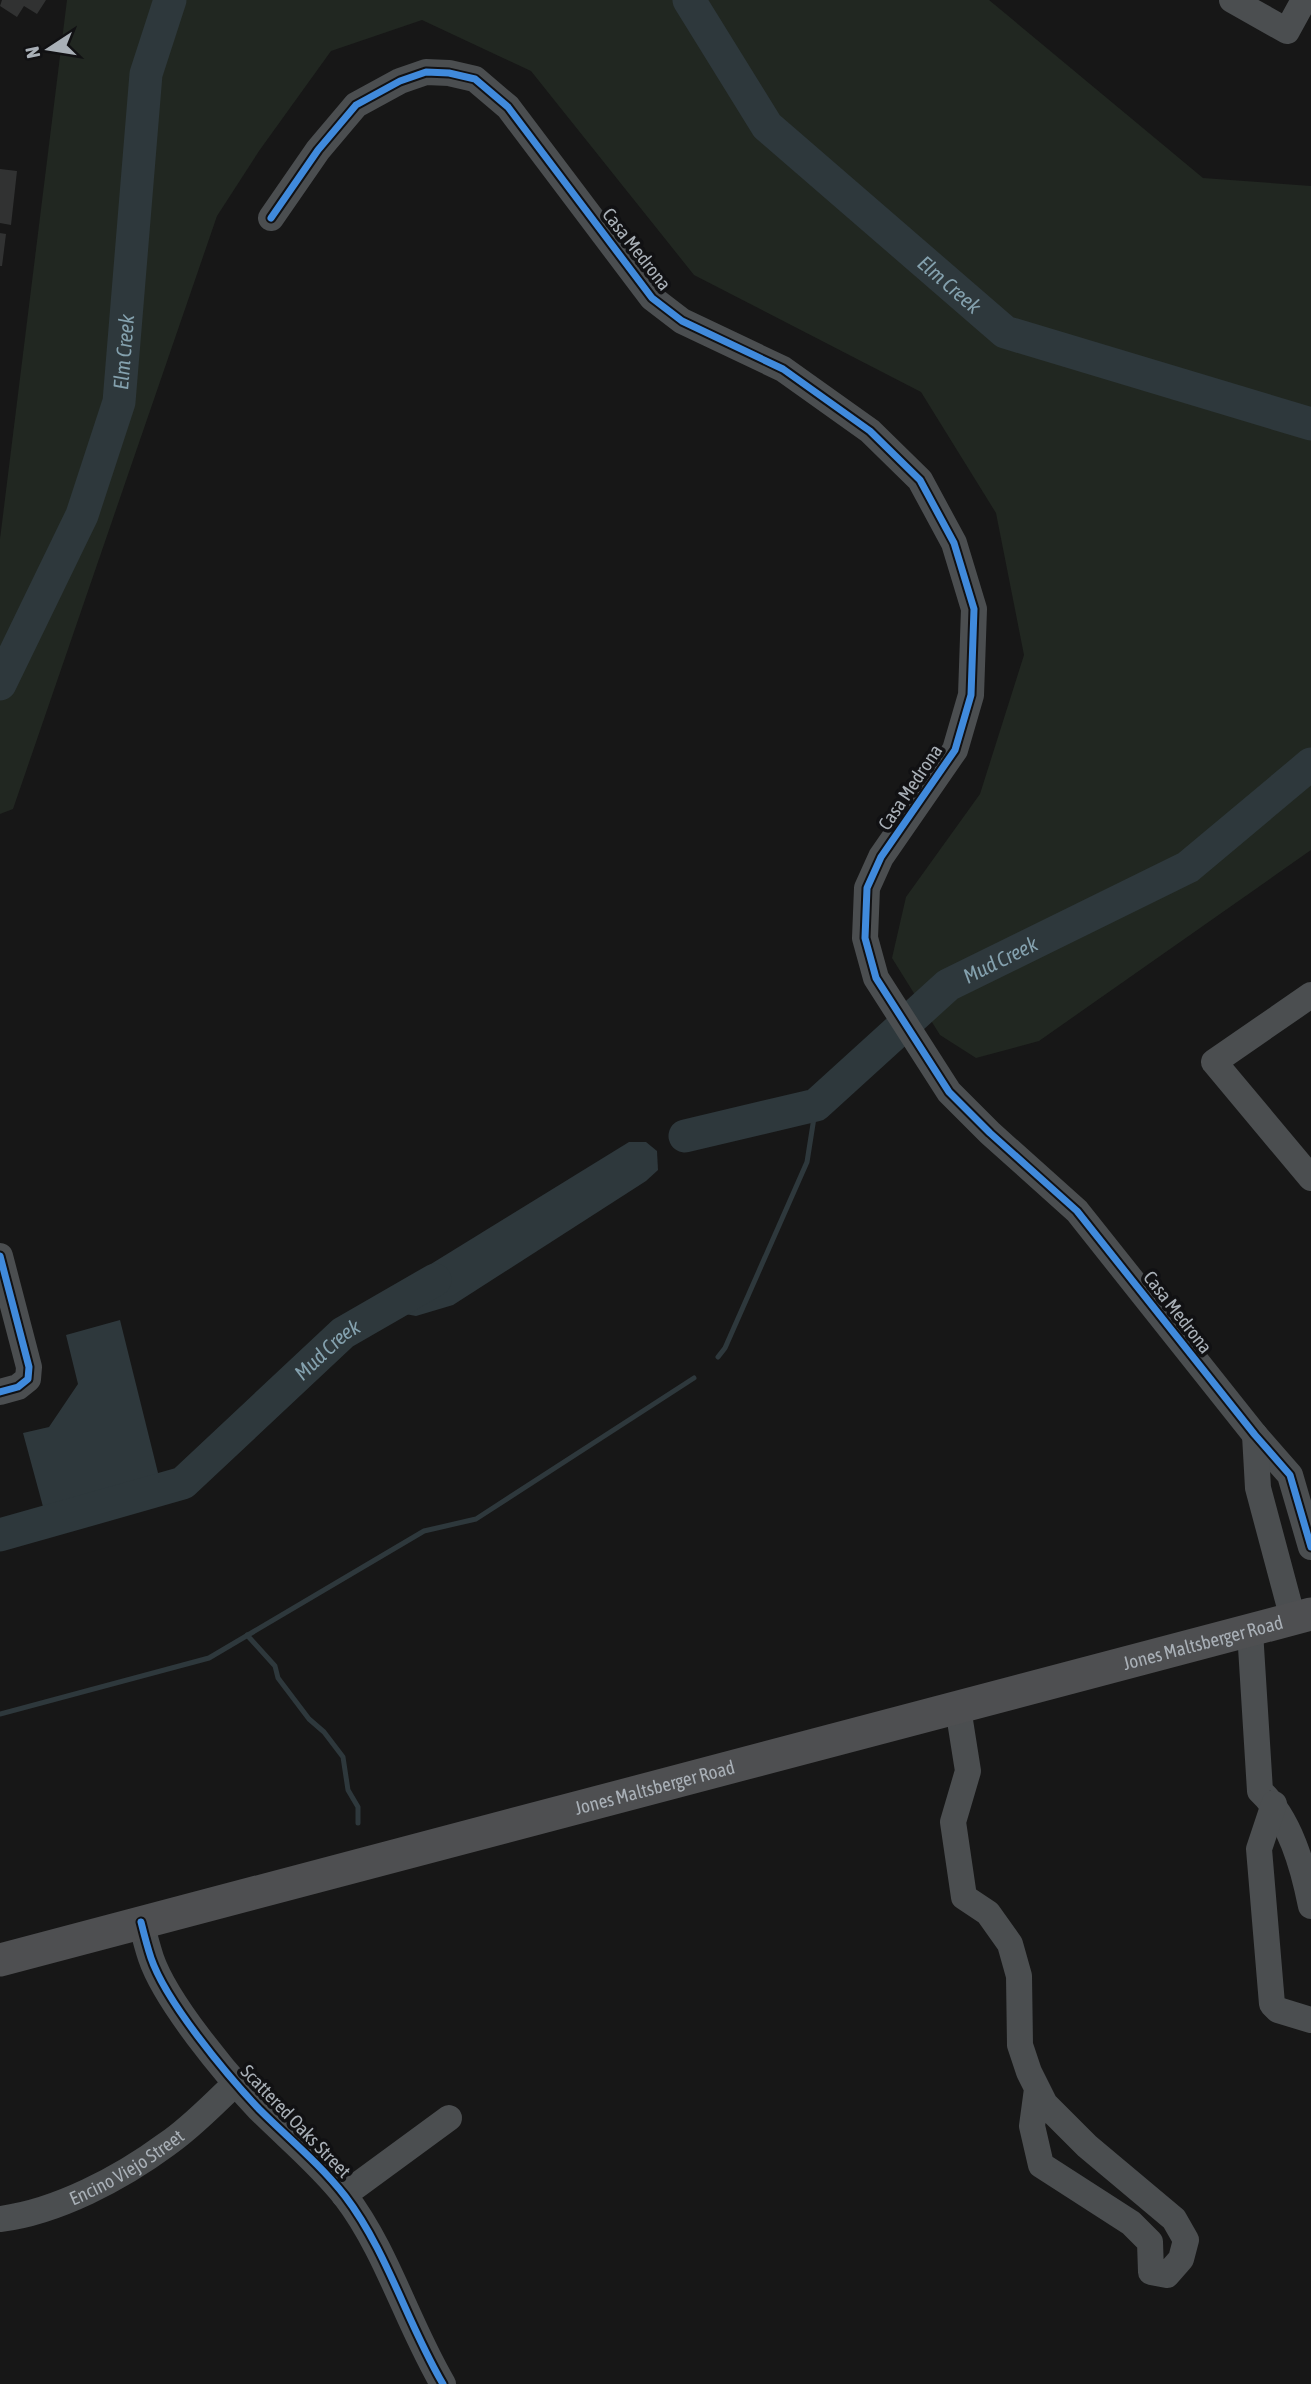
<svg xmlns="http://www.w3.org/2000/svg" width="1311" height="2384" viewBox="0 0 1311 2384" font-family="'Asap Condensed',sans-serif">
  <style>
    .green { fill: #212721 }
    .water { fill: #2e383c }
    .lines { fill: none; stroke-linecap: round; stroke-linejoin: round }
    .stream { stroke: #2e383c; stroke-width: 5 }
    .river { stroke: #2e383c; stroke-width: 33 }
    .building { fill: #313232 }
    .minor { stroke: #4b4e50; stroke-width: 26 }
    .major { stroke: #4e4f51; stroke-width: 33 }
    .cycleway-casing { stroke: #111113; stroke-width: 11 }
    .cycleway { stroke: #408adc; stroke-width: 7 }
    .labels { text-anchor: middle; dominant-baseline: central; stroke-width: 7; stroke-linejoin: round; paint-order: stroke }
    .street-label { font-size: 19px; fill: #a9b0b7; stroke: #111113 }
    .water-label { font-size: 21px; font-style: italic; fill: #84a1ae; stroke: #111113 }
  </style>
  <rect width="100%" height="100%" fill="#171717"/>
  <polygon class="green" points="67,0 989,0 1203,178 1311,186 1311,850 1039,1041 976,1058 940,1035 892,958 906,897 980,794 1024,655 996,513 921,392 694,275 531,71 422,20 331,51 259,151 217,216 13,809 0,814 0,539"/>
  <g class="water">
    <polygon points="629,1142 646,1142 657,1151 658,1170 646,1181 453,1305 416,1316 400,1313 391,1297 405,1280"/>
    <polygon points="120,1320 160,1481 45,1514 23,1433 49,1427 78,1384 66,1335"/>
  </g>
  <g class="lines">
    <g class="stream">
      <polyline points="718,1357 725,1348 807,1162 816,1105"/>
      <polyline points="247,1635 275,1666 278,1678 309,1719 324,1732 343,1757 348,1790 358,1807 358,1823"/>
      <polyline points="0,1714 209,1658 424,1531 476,1519 694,1378"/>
    </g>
    <g class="river">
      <path id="s1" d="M 689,0 L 767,126 L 1005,332 L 1311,424"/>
      <path id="s2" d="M 0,684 L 82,515 L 119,402 L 146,74 L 170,0"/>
      <path id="s3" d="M 685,1136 L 816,1105 L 948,985 L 1188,867 L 1311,764"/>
      <path id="s4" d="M 0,1535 L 183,1483 L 343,1333 L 435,1280"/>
    </g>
  </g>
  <g class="building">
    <polygon points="2,0 46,0 37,14 24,6 17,17 0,6"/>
    <polygon points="0,169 17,171 11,225 0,223"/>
    <polygon points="0,233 6,234 2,266 0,266"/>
  </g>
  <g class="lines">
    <g class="minor">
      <polyline points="1232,0 1287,31 1304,0"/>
      <polyline points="271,218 318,150 356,105 400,81 426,72 449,73 475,79 508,107 652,298 682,321 783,369 870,431 920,480 954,543 974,609 971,695 955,750 881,857 867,888 865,938 876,978 949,1092 990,1133 1077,1211 1255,1435 1290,1475 1311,1547"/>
      <polyline points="1311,995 1214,1062 1311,1178"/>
      <polyline points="0,1256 29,1367 28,1379 18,1387 0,1392"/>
      <polyline points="1255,1435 1258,1488 1293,1619"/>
      <path d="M 1250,1631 L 1260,1791 C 1290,1819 1303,1866 1311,1906"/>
      <polyline points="958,1708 968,1771 953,1822 964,1897 988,1913 1010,1944 1019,1976 1020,2045 1029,2072 1045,2104 1087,2146 1174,2219 1186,2240 1181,2259 1167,2275 1151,2272 1150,2242 1131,2223 1041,2165 1032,2126 1037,2089"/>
      <polyline points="1274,1804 1259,1849 1272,2004 1278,2010 1311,2020"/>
      <path d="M 141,1922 C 144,1934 147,1946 151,1958 C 166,2002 226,2074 259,2109 C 287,2137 320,2164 345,2196 C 387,2251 407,2323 443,2384"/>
      <polyline points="344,2195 449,2118"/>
      <path id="s5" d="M 0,2219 C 57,2212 121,2178 167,2144 C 192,2127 213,2104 236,2083"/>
    </g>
    <path class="major" id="s6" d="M 0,1960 L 1311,1614"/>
    <g class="cycleway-casing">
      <g id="cycleway">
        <polyline points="271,218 318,150 356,105 400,81 426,72 449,73 475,79 508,107 652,298 682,321 783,369 870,431 920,480 954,543 974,609 971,695 955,750 881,857 867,888 865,938 876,978 949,1092 990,1133 1077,1211 1255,1435 1290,1475 1311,1547"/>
        <polyline points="0,1256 29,1367 28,1379 18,1387 0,1392"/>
        <path d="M 141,1922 C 144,1934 147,1946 151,1958 C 166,2002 226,2074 259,2109 C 287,2137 320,2164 345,2196 C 387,2251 407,2323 443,2384"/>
      </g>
    </g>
    <use href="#cycleway" class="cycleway"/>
  </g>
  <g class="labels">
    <g class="street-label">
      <text transform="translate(637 249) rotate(52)">Casa Medrona</text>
      <text transform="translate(910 787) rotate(-56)">Casa Medrona</text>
      <text transform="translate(1178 1312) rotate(52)">Casa Medrona</text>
      <text stroke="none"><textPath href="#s6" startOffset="1244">Jones Maltsberger Road</textPath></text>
      <text stroke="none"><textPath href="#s6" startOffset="677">Jones Maltsberger Road</textPath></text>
      <text transform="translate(296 2121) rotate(46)">Scattered Oaks Street</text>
      <text stroke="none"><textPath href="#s5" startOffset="138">Encino Viejo Street</textPath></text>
    </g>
    <g class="water-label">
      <text stroke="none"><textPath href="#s1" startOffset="390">Elm Creek</textPath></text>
      <text stroke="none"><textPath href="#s2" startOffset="357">Elm Creek</textPath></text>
      <text stroke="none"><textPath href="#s3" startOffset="371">Mud Creek</textPath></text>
      <text stroke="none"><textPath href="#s4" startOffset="387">Mud Creek</textPath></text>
    </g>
  </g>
  <g transform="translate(49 49) rotate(258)" stroke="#111113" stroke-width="5" paint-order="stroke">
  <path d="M0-5L12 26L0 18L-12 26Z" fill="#a9b0b7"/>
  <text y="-10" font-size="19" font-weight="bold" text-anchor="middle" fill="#a9b0b7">N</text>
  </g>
</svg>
